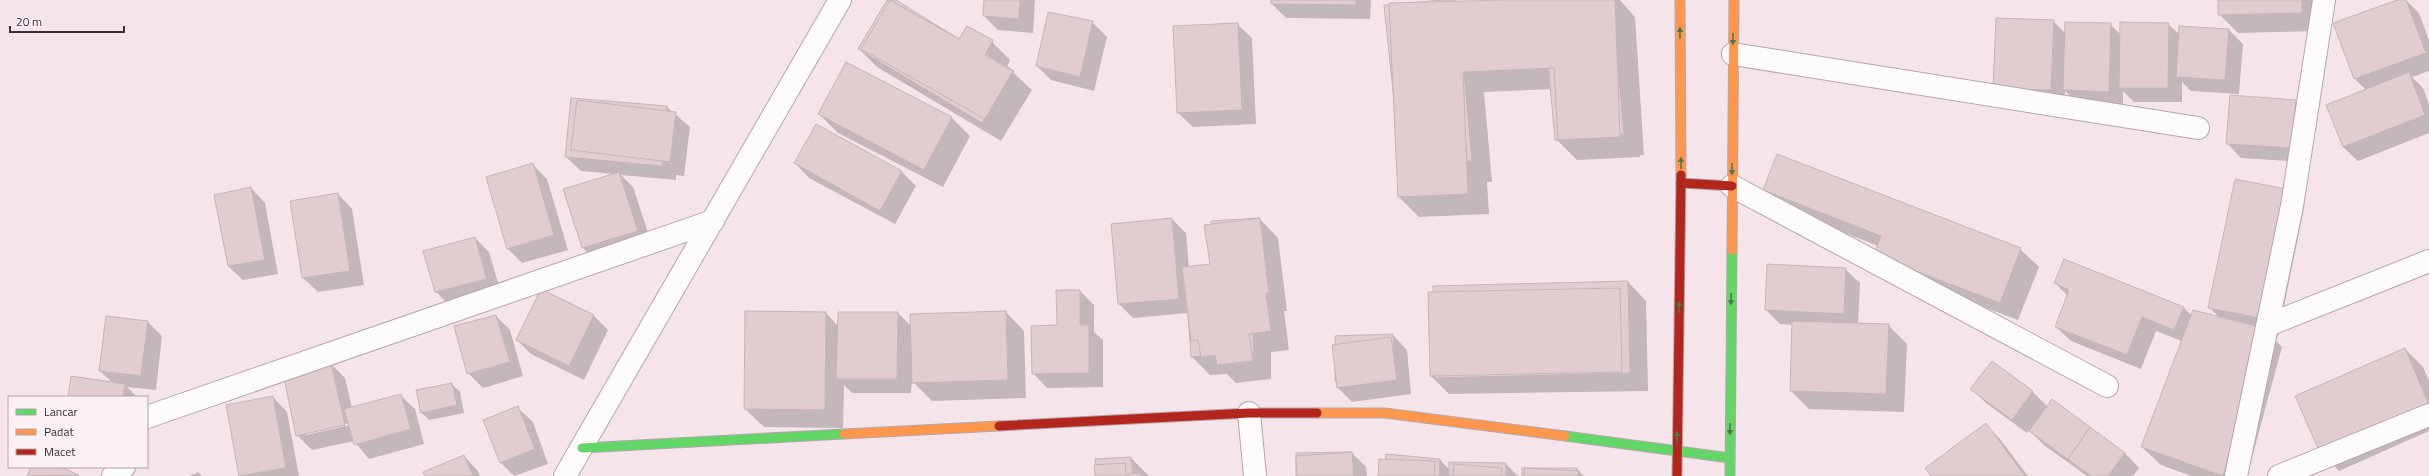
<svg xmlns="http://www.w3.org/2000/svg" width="2429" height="476" viewBox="0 0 2429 476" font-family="'Titillium Web',sans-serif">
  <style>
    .shadow { fill: #0003; fill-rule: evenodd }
    .building { fill: #e1cdd0; stroke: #c5b5b8 }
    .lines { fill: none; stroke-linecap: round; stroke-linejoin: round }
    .street-casing { stroke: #b5a6ac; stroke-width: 24 }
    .fast-casing { stroke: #b5a6ac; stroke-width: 11 }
    .slow-casing { stroke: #b5a6ac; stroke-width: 11 }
    .jam-casing { stroke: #b5a6ac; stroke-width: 11 }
    .street { stroke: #fefbfc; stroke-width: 22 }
    .fast { stroke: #63d668; stroke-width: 9 }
    .slow { stroke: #ff974d; stroke-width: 9 }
    .jam { stroke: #b3261e; stroke-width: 9 }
    .oneway { fill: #4f794b }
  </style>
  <rect width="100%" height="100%" fill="#f5e5eb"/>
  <g class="shadow">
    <polygon points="889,0 894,0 959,40 992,42 1010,60 1007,67 1032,90 1001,141 877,67 859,49"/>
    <polygon points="985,0 1035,0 1033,33 998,30 984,16"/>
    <polygon points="1272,0 1371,0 1370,19 1286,18 1272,4"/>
    <polygon points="1454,0 1460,3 1512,0 1620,0 1635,17 1644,155 1640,155 1640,157 1577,160 1556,139 1552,89 1484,92 1492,182 1487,182 1489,214 1419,217 1399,197 1394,77 1391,74 1385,6"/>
    <polygon points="2219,0 2319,0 2320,31 2238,33 2219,14"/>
    <polygon points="2400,0 2406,0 2419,13 2429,40 2429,71 2412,77 2423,88 2429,104 2429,133 2358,161 2343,147 2366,90 2355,79 2334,24"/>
    <polygon points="2053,21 2066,34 2110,24 2120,34 2168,24 2180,35 2229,30 2243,44 2239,94 2191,91 2182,82 2182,102 2134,102 2123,91 2123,106 2078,104 2065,91 2065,104 2008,103"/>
    <polygon points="1092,22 1107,37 1094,91 1051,80 1037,66"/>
    <polygon points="1237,24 1252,38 1256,124 1193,127 1178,113"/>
    <polygon points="846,63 952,118 970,136 943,187 838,133 819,114"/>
    <polygon points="2296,101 2310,115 2306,162 2241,158 2227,143"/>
    <polygon points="667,107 690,127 684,176 676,175 676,180 621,175 633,187 652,245 597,262 583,248 564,190 614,174 581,171 566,157"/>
    <polygon points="817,125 902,172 916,186 895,224 809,178 795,163"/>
    <polygon points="533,165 547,179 568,250 522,263 508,249 487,178"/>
    <polygon points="251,188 265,203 278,274 243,280 228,266"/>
    <polygon points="1764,190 2020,249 2039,267 2018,320 1893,273 1878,246 1782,208"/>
    <polygon points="2286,190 2304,208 2278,336 2268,334 2282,347 2247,476 2191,476 2161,465 2142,447 2182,341 2156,331 2141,369 2071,341 2056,327 2068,296 2055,283 2183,307 2192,316 2220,318 2209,307"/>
    <polygon points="338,194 352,209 364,285 318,292 303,278"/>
    <polygon points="1172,219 1186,233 1189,268 1211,265 1260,219 1278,238 1287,311 1284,311 1289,350 1271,352 1271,379 1236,383 1227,374 1210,375 1192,357 1188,313 1133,318 1119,304"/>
    <polygon points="475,238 489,252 501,293 450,306 436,292 424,251"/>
    <polygon points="1845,269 1860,283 1858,324 1888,325 1907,344 1904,412 1809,409 1791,391 1793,325 1780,324 1766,310"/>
    <polygon points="1628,282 1646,301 1648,391 1449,394 1431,376"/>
    <polygon points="541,290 594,316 608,330 584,380 531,354 517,340"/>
    <polygon points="1080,291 1094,305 1094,332 1103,340 1103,387 1047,388 1033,373"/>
    <polygon points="1006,312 1024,331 1026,398 932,401 912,381 911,393 852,393 844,385 843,428 764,427 745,409 826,313 838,326 838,313 898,313 911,326"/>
    <polygon points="496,316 510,330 523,376 483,388 468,373"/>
    <polygon points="148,322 162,336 156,390 127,387 137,397 69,397 113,383 100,371"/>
    <polygon points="1393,335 1407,350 1411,394 1352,402 1338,388"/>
    <polygon points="2405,349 2423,367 2429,381 2429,431 2339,471 2321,453"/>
    <polygon points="1992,362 2033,392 2048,407 2125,453 2139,468 2133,476 2087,476 2045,446 2029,430 2027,433 1986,403 1972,389"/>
    <path d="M 331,364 L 345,378 L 352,408 L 400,395 L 415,409 L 424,444 L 369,459 L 354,441 L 312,450 L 297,435 ZM 349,423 L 350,425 L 306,435 L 306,432 Z"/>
    <polygon points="452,384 460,392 464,413 429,420 421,412"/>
    <polygon points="273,397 287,412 299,476 240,476 227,406"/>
    <polygon points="518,408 533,422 548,464 514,476 501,463"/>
    <polygon points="1986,425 2000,439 2028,476 1932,476"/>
    <polygon points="1352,453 1366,467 1367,476 1297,476"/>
    <polygon points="464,456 478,471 480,476 426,476"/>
    <polygon points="1131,458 1149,476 1097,476"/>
    <polygon points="1440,460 1450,470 1450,463 1506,464 1518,476 1379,476"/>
    <polygon points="32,467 59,467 78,476 28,476"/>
    <polygon points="1523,469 1577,469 1584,476 1523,476"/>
    <polygon points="198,472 202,476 190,476"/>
  </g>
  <g class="building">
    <polygon points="887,0 896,0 959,39 967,26 993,42 986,54 1014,71 982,123 858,49"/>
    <polygon points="890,0 959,39 967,26 993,40 985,55 1013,71 985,119 861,49"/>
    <polygon points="984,0 1020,0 1019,19 983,16"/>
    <polygon points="1271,0 1356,0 1356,5 1271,4"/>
    <polygon points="1443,0 1456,0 1456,4 1501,0 1612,0 1624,134 1555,140 1548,64 1464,72 1472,161 1401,167 1384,5"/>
    <polygon points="1503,0 1615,0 1620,137 1558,140 1554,68 1463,72 1468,194 1398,197 1389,3"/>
    <polygon points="2218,0 2302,0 2302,13 2218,15"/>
    <polygon points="2397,0 2406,0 2426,53 2354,79 2333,23"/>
    <polygon points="1048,12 1093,21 1080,77 1036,66"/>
    <polygon points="1996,18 2054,20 2051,90 1993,89"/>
    <polygon points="2065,22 2111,23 2109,92 2063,90"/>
    <polygon points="2120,22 2169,23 2168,88 2119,88"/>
    <polygon points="1238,23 1242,110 1177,113 1173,26"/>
    <polygon points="2179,26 2229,29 2225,80 2176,77"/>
    <polygon points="846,62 952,117 924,170 818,114"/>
    <polygon points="2409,72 2425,115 2343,147 2326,105"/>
    <polygon points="2230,95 2296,100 2292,148 2226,144"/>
    <polygon points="571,98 667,106 662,166 565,157"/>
    <polygon points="577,100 676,112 670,162 571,150"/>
    <polygon points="816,124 902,171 880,211 794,163"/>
    <polygon points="1777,154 2021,248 2000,303 1874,255 1881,236 1763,190"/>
    <polygon points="533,163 554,235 507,249 486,177"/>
    <polygon points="619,172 638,231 582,248 563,189"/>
    <polygon points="2235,179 2286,189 2260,318 2208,308"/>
    <polygon points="251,187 265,260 228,266 214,195"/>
    <polygon points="338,193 350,271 302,278 290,201"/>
    <polygon points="1172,218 1179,299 1118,304 1111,224"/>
    <polygon points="1260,218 1268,331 1253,332 1254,353 1191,357 1185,267 1214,266 1211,221"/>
    <polygon points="1260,218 1269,293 1266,293 1271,331 1249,334 1253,361 1217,365 1215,355 1201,357 1198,340 1191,341 1182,267 1210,264 1204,225"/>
    <polygon points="475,237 487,279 435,292 423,251"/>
    <polygon points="2064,259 2184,307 2174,330 2142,317 2127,355 2055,327 2069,290 2054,283"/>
    <polygon points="1767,264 1846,268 1844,314 1765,310"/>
    <polygon points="1628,281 1630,373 1435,378 1433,286"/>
    <polygon points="1620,288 1622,372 1430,376 1428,292"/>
    <polygon points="541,289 594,315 569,366 516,340"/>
    <polygon points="1056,290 1080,290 1080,325 1089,325 1089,373 1032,374 1031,326 1057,325"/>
    <polygon points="2193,310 2264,328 2223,476 2141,447"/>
    <polygon points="745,311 826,312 825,410 744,409"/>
    <polygon points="1006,311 1008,380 912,383 910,314"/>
    <polygon points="838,312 898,312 897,379 836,379"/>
    <polygon points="496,315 510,362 467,374 454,326"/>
    <polygon points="106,316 148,321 141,376 99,371"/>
    <polygon points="1792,321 1889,324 1886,394 1790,391"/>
    <polygon points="1393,334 1395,379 1335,381 1335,336"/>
    <polygon points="1391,337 1397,380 1337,388 1332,345"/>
    <polygon points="2405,348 2429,405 2320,453 2295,396"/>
    <polygon points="1992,361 2033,391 2012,420 1970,389"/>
    <polygon points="331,363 345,425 296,436 283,373"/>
    <polygon points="71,376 125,384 123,397 68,397"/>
    <polygon points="452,383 457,405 421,413 416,390"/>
    <polygon points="401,394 411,429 354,445 344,409"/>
    <polygon points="273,396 286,468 239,476 226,405"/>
    <polygon points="2052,399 2090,427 2068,459 2029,431"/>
    <polygon points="518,406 535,449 500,463 483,420"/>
    <polygon points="1986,423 2025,476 1931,476 1925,468"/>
    <polygon points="2090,427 2125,453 2108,476 2091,476 2068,459"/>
    <polygon points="1351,452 1352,476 1296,476 1296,453"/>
    <polygon points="1352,452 1354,476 1297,476 1296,456"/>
    <polygon points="1386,454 1440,459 1439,476 1384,476"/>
    <polygon points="464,455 473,476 425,476 423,472"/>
    <polygon points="1131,457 1133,476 1096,476 1095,459"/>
    <polygon points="1379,459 1435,461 1434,476 1378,476"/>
    <polygon points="1449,462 1506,463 1506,476 1449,476"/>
    <polygon points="1125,463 1126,474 1141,473 1141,476 1095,476 1094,465"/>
    <polygon points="1454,464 1502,468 1501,476 1453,476"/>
    <polygon points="31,467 61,467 79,475 27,476"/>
    <rect x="1522" y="468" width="55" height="8"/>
    <polygon points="1525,468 1579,471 1578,476 1524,476"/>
  </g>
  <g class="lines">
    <g class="street-casing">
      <g id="street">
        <polyline points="1733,54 2198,128"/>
        <polyline points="1732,186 2107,386"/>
        <polyline points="2268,325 2429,261"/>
        <polyline points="1249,413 1255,476"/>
        <polyline points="147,417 713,221"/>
        <polyline points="113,476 124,467"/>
        <polyline points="565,476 840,0"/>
        <polyline points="2236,476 2292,206 2324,0"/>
        <polyline points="2279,476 2429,415"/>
      </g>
    </g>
    <g class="fast-casing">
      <g id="fast">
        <polyline points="1565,436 1730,458"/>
        <polyline points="582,448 844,434"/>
        <polyline points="1730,476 1732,250"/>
      </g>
    </g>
    <g class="slow-casing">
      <g id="slow">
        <polyline points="1680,0 1681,175"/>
        <polyline points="1732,250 1734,0"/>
        <polyline points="1317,413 1385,413 1565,436"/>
        <polyline points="844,434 999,426"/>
      </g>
    </g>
    <g class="jam-casing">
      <g id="jam">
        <polyline points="1681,183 1732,186"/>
        <polyline points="999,426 1249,413 1317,413"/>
        <polyline points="1677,476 1681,175"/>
      </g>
    </g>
    <use href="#street" class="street"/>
    <use href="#fast" class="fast"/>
    <use href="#slow" class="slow"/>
    <use href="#jam" class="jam"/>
  </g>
  <defs><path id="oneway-solid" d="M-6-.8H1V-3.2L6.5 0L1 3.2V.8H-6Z"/></defs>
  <g class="oneway">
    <use href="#oneway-solid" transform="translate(1680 33) rotate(-90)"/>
    <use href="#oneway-solid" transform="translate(1733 39) rotate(91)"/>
    <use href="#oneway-solid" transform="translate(1681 163) rotate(-90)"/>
    <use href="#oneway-solid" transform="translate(1732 169) rotate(91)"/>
    <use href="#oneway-solid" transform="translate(1731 299) rotate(90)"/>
    <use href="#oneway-solid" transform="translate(1679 307) rotate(-89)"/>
    <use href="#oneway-solid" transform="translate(1730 429) rotate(90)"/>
    <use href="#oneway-solid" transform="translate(1677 437) rotate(-89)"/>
  </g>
  <rect x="8" y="396" width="140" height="72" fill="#fcf1f5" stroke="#b0a3a8"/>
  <rect x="16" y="409" width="20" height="6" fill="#63d668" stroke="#b0a3a8"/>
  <text x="44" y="416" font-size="12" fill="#3f2d34">Lancar</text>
  <rect x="16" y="429" width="20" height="6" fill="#ff974d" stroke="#b0a3a8"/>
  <text x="44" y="436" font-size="12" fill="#3f2d34">Padat</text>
  <rect x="16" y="449" width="20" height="6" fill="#b3261e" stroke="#b0a3a8"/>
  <text x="44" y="456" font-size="12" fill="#3f2d34">Macet</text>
  <path d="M10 26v6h114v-6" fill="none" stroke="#3f2d34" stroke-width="2"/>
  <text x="16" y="26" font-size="12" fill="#3f2d34" stroke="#fcf1f5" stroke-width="3" paint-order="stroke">20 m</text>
</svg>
